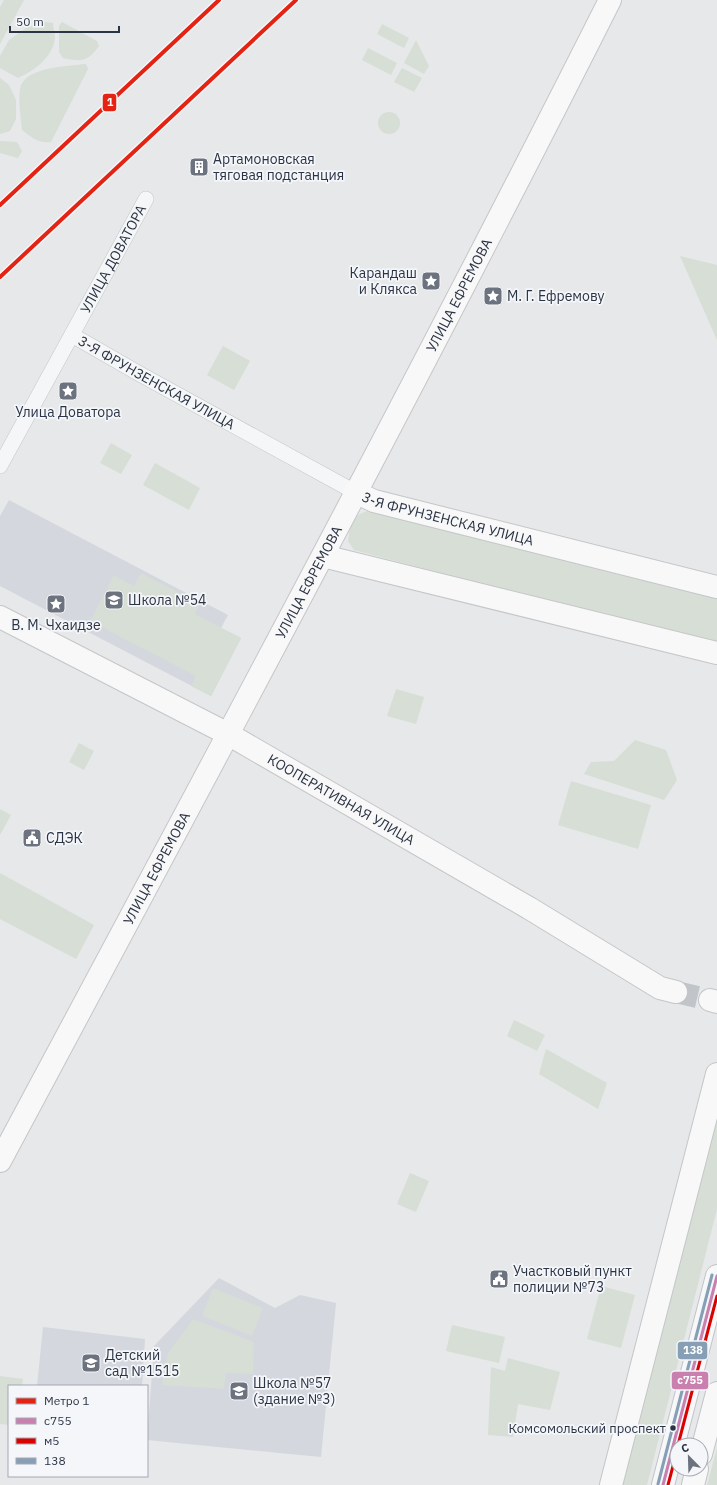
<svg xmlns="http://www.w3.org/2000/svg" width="717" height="1485" viewBox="0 0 717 1485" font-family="'IBM Plex Sans',sans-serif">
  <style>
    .built { fill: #d4d7dd }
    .green { fill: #d6ded6 }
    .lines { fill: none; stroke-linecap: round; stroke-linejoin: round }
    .secondary-tunnel { stroke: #c1c4c9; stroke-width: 22; stroke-dasharray: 22 11; stroke-linecap: butt }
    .street-casing { stroke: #c4c6c8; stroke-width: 16 }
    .secondary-casing { stroke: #c4c6c8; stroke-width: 24 }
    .primary-casing { stroke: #c2c5c8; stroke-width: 24 }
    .street { stroke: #f5f6f7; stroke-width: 15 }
    .secondary { stroke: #f8f8f8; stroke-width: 22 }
    .primary { stroke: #f8f8f8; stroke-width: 22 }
    .bus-1-casing { stroke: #f4f6f9; stroke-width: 6 }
    .bus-2-casing { stroke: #f4f6f9; stroke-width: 6 }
    .bus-3-casing { stroke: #f4f6f9; stroke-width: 6 }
    .bus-1 { stroke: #ca80af; stroke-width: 3 }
    .bus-2 { stroke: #d90200; stroke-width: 3 }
    .bus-3 { stroke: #869fb5; stroke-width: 3 }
    .metro-1-casing { stroke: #f4f6f9; stroke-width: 7 }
    .metro-1 { stroke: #e42313; stroke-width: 4 }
    .bus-dot { fill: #2b3445; stroke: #f4f6f9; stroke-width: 1.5 }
    .labels { text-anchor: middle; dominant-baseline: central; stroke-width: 3.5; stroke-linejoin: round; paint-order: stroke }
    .bus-label { font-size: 13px; fill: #2b3445; stroke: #f4f6f9; text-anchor: end }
    .poi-label { font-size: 14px; fill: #2b3445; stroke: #f4f6f9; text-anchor: start }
    .street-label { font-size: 14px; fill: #2b3445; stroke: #f4f6f9 }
    .line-badge { stroke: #f4f6f9; stroke-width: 1.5 }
    .badge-label { font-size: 11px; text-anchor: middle; font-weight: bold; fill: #fff }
  </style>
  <rect width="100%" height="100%" fill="#e6e8ea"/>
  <g class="built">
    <polygon points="9,500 228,615 221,628 241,638 211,696 0,586 0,516"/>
    <polygon points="219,1278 275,1308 300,1295 336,1303 321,1457 147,1440 154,1346"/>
    <polygon points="43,1327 145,1339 142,1386 37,1386"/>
  </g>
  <g class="green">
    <polygon points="4,0 24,0 0,44 0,7"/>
    <path d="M 45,22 L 53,23 C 53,27 55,33 55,38 C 53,57 34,71 18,78 L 0,68 L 0,56 L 9,40 L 26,28 Z"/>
    <path d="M 62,22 L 97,41 L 99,46 C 87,62 82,62 63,58 L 59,52 L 59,26 Z"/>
    <polygon points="382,24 409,38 404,48 377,34"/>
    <polygon points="416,40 429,66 424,74 404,63"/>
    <polygon points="368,48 397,63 391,75 362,60"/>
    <path d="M 86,64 L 88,69 L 51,142 C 39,144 31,137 22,130 C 21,119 18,99 20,89 C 23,67 69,66 86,64 Z"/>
    <polygon points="402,68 422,78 414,92 394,82"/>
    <polygon points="0,78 9,85 16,100 16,119 10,131 0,134"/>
    <circle cx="389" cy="123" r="11"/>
    <polygon points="0,141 17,142 22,151 18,158 0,153"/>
    <polygon points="680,256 717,265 717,340"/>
    <polygon points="223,346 250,361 234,390 207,375"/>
    <polygon points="111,443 132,455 121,474 100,463"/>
    <polygon points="155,463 200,488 189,510 143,485"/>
    <path d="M 375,509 L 717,598 L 717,642 L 519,594 L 354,550 L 348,541 C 350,521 354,513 375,509 Z"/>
    <polygon points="141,573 200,604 195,614 241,638 211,696 191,686 196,676 90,621 114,575 134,586"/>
    <polygon points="396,689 424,697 416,724 387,716"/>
    <polygon points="635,740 666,750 677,780 664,800 584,774 591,762 614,761"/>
    <polygon points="79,743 94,751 84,770 69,762"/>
    <polygon points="571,781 651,805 638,849 558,825"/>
    <polygon points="0,809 11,815 0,835"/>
    <polygon points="0,873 94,925 76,959 0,919"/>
    <polygon points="514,1020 545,1035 537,1051 507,1036"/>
    <polygon points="546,1049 607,1083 598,1109 539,1074"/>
    <polygon points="717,1110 717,1209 647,1485 619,1485"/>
    <polygon points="410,1173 429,1181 416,1212 397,1204"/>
    <polygon points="601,1286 635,1295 621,1348 587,1339"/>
    <polygon points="213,1288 263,1308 252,1336 202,1316"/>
    <polygon points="193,1319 254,1342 253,1374 226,1373 224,1389 162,1385 168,1353"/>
    <polygon points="452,1325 505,1337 499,1363 446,1351"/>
    <polygon points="508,1358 560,1372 550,1410 518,1404 513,1437 488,1435 491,1367 505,1371"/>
    <polygon points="0,1376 23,1379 22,1386 9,1386 9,1425 0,1424"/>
    <polygon points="717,1448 717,1485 707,1485"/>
  </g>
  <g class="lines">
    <polyline class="secondary-tunnel" points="676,992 710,1000"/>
    <g class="street-casing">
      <g id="street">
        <path id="s1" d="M 72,335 L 138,373 L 355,492"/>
        <path id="s2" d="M 0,466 L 146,199"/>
      </g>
    </g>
    <g class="secondary-casing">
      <g id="secondary">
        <path id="s3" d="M 355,492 L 374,501 L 717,587"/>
        <polyline points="323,556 717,653"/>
        <path id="s4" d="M 0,617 L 228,734 L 529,908 L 660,988 L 676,992"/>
        <polyline points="710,1000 717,1002"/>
        <path id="s5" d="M 0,1161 C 206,776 413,391 610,0"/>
        <polyline points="611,1485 717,1074"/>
      </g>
    </g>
    <g class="primary-casing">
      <g id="primary">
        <polyline points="701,1454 717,1393"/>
        <polyline points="663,1485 717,1276"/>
        <polyline points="693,1485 697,1469"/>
      </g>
    </g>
    <use href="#street" class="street"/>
    <use href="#secondary" class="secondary"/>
    <use href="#primary" class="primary"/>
    <g class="bus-1-casing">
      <polyline id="bus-1" points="663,1485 717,1276"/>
    </g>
    <g class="bus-2-casing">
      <g id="bus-2">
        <polyline points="678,1445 717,1296"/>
        <polyline points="668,1485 677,1451"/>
      </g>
    </g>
    <g class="bus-3-casing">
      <polyline id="bus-3" points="658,1484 712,1275"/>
    </g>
    <use href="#bus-1" class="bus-1"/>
    <use href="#bus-2" class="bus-2"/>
    <use href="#bus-3" class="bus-3"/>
    <g class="metro-1-casing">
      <g id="metro-1">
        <polyline points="0,205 219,0"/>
        <polyline points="0,277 296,0"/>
      </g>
    </g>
    <use href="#metro-1" class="metro-1"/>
  </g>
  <defs>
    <g id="building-square" transform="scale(1)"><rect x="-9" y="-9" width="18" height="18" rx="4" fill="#6c737f" stroke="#f4f6f9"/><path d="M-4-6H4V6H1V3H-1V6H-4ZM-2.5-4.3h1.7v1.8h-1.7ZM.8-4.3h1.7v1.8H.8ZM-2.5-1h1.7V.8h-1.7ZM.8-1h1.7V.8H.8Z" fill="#fff"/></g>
    <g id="sight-square" transform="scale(1)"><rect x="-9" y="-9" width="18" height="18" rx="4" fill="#6c737f" stroke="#f4f6f9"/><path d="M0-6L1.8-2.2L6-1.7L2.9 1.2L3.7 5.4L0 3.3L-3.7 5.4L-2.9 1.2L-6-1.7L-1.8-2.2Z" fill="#fff"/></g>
    <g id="school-square" transform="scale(1)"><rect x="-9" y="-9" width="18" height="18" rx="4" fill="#6c737f" stroke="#f4f6f9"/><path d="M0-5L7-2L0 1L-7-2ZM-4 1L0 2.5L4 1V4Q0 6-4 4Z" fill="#fff"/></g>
    <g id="civic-square" transform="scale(1)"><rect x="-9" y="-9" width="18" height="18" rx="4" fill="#6c737f" stroke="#f4f6f9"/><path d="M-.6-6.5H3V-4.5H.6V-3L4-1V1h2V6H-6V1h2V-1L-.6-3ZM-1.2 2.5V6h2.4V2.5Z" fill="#fff"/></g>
  </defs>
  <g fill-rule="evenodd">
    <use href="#building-square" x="199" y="167"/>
    <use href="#sight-square" x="431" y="281"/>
    <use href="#sight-square" x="493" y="296"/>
    <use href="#sight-square" x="68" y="391"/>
    <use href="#school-square" x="114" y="600"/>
    <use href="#sight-square" x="56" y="604"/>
    <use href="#civic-square" x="32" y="838"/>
    <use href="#civic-square" x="499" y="1279"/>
    <use href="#school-square" x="91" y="1363"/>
    <use href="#school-square" x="239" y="1391"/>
  </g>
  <circle class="bus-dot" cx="673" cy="1428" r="3.5"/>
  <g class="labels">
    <g class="bus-label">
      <text x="666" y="1428">Комсомольский проспект</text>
    </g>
    <g class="poi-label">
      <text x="213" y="159">Артамоновская<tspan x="213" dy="16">тяговая подстанция</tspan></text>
      <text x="417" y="273" text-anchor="end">Карандаш<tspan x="417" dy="16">и Клякса</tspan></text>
      <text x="507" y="296">М. Г. Ефремову</text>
      <text x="68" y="412" text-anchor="middle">Улица Доватора</text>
      <text x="128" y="600">Школа №54</text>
      <text x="56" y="625" text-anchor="middle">В. М. Чхаидзе</text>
      <text x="46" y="838">СДЭК</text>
      <text x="513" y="1271">Участковый пункт<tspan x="513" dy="16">полиции №73</tspan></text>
      <text x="105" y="1355">Детский<tspan x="105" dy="16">сад №1515</tspan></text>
      <text x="253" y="1383">Школа №57<tspan x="253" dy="16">(здание №3)</tspan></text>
    </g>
    <g class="street-label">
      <text stroke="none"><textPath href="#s2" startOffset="236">УЛИЦА ДОВАТОРА</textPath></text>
      <text stroke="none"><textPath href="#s5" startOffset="980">УЛИЦА ЕФРЕМОВА</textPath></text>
      <text stroke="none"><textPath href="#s1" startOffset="97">3-Я ФРУНЗЕНСКАЯ УЛИЦА</textPath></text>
      <text stroke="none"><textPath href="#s3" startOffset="97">3-Я ФРУНЗЕНСКАЯ УЛИЦА</textPath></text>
      <text stroke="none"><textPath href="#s5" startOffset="656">УЛИЦА ЕФРЕМОВА</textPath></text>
      <text stroke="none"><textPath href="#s4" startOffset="387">КООПЕРАТИВНАЯ УЛИЦА</textPath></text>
      <text stroke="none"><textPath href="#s5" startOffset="332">УЛИЦА ЕФРЕМОВА</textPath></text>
    </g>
  </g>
  <g class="line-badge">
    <rect x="102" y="93" width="15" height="19" rx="4" fill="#e42313"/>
    <rect x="677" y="1341" width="31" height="19" rx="4" fill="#869fb5"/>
    <rect x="671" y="1371" width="38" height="19" rx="4" fill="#ca80af"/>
  </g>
  <g class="badge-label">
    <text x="110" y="106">1</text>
    <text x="693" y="1354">138</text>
    <text x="690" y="1384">с755</text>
  </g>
  <rect x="8" y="1385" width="140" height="92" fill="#f4f6f9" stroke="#a4a8b1"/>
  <rect x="16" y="1398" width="20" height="6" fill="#e42313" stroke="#a4a8b1"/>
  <text x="44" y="1405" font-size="12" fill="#2b3445">Метро 1</text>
  <rect x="16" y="1418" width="20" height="6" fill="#ca80af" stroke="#a4a8b1"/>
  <text x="44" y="1425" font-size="12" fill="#2b3445">с755</text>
  <rect x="16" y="1438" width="20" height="6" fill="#d90200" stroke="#a4a8b1"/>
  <text x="44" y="1445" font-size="12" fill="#2b3445">м5</text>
  <rect x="16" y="1458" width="20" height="6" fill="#869fb5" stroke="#a4a8b1"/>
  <text x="44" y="1465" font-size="12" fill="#2b3445">138</text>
  <g transform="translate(689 1457) rotate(337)"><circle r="19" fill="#f4f6f9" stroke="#a4a8b1"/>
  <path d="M0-3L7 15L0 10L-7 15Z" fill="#6c737f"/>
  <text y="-6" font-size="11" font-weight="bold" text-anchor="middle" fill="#2b3445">С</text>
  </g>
  <path d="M10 26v6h109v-6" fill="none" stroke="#2b3445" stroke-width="2"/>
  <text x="16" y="26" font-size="12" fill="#2b3445" stroke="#f4f6f9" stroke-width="3" paint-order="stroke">50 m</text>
</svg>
